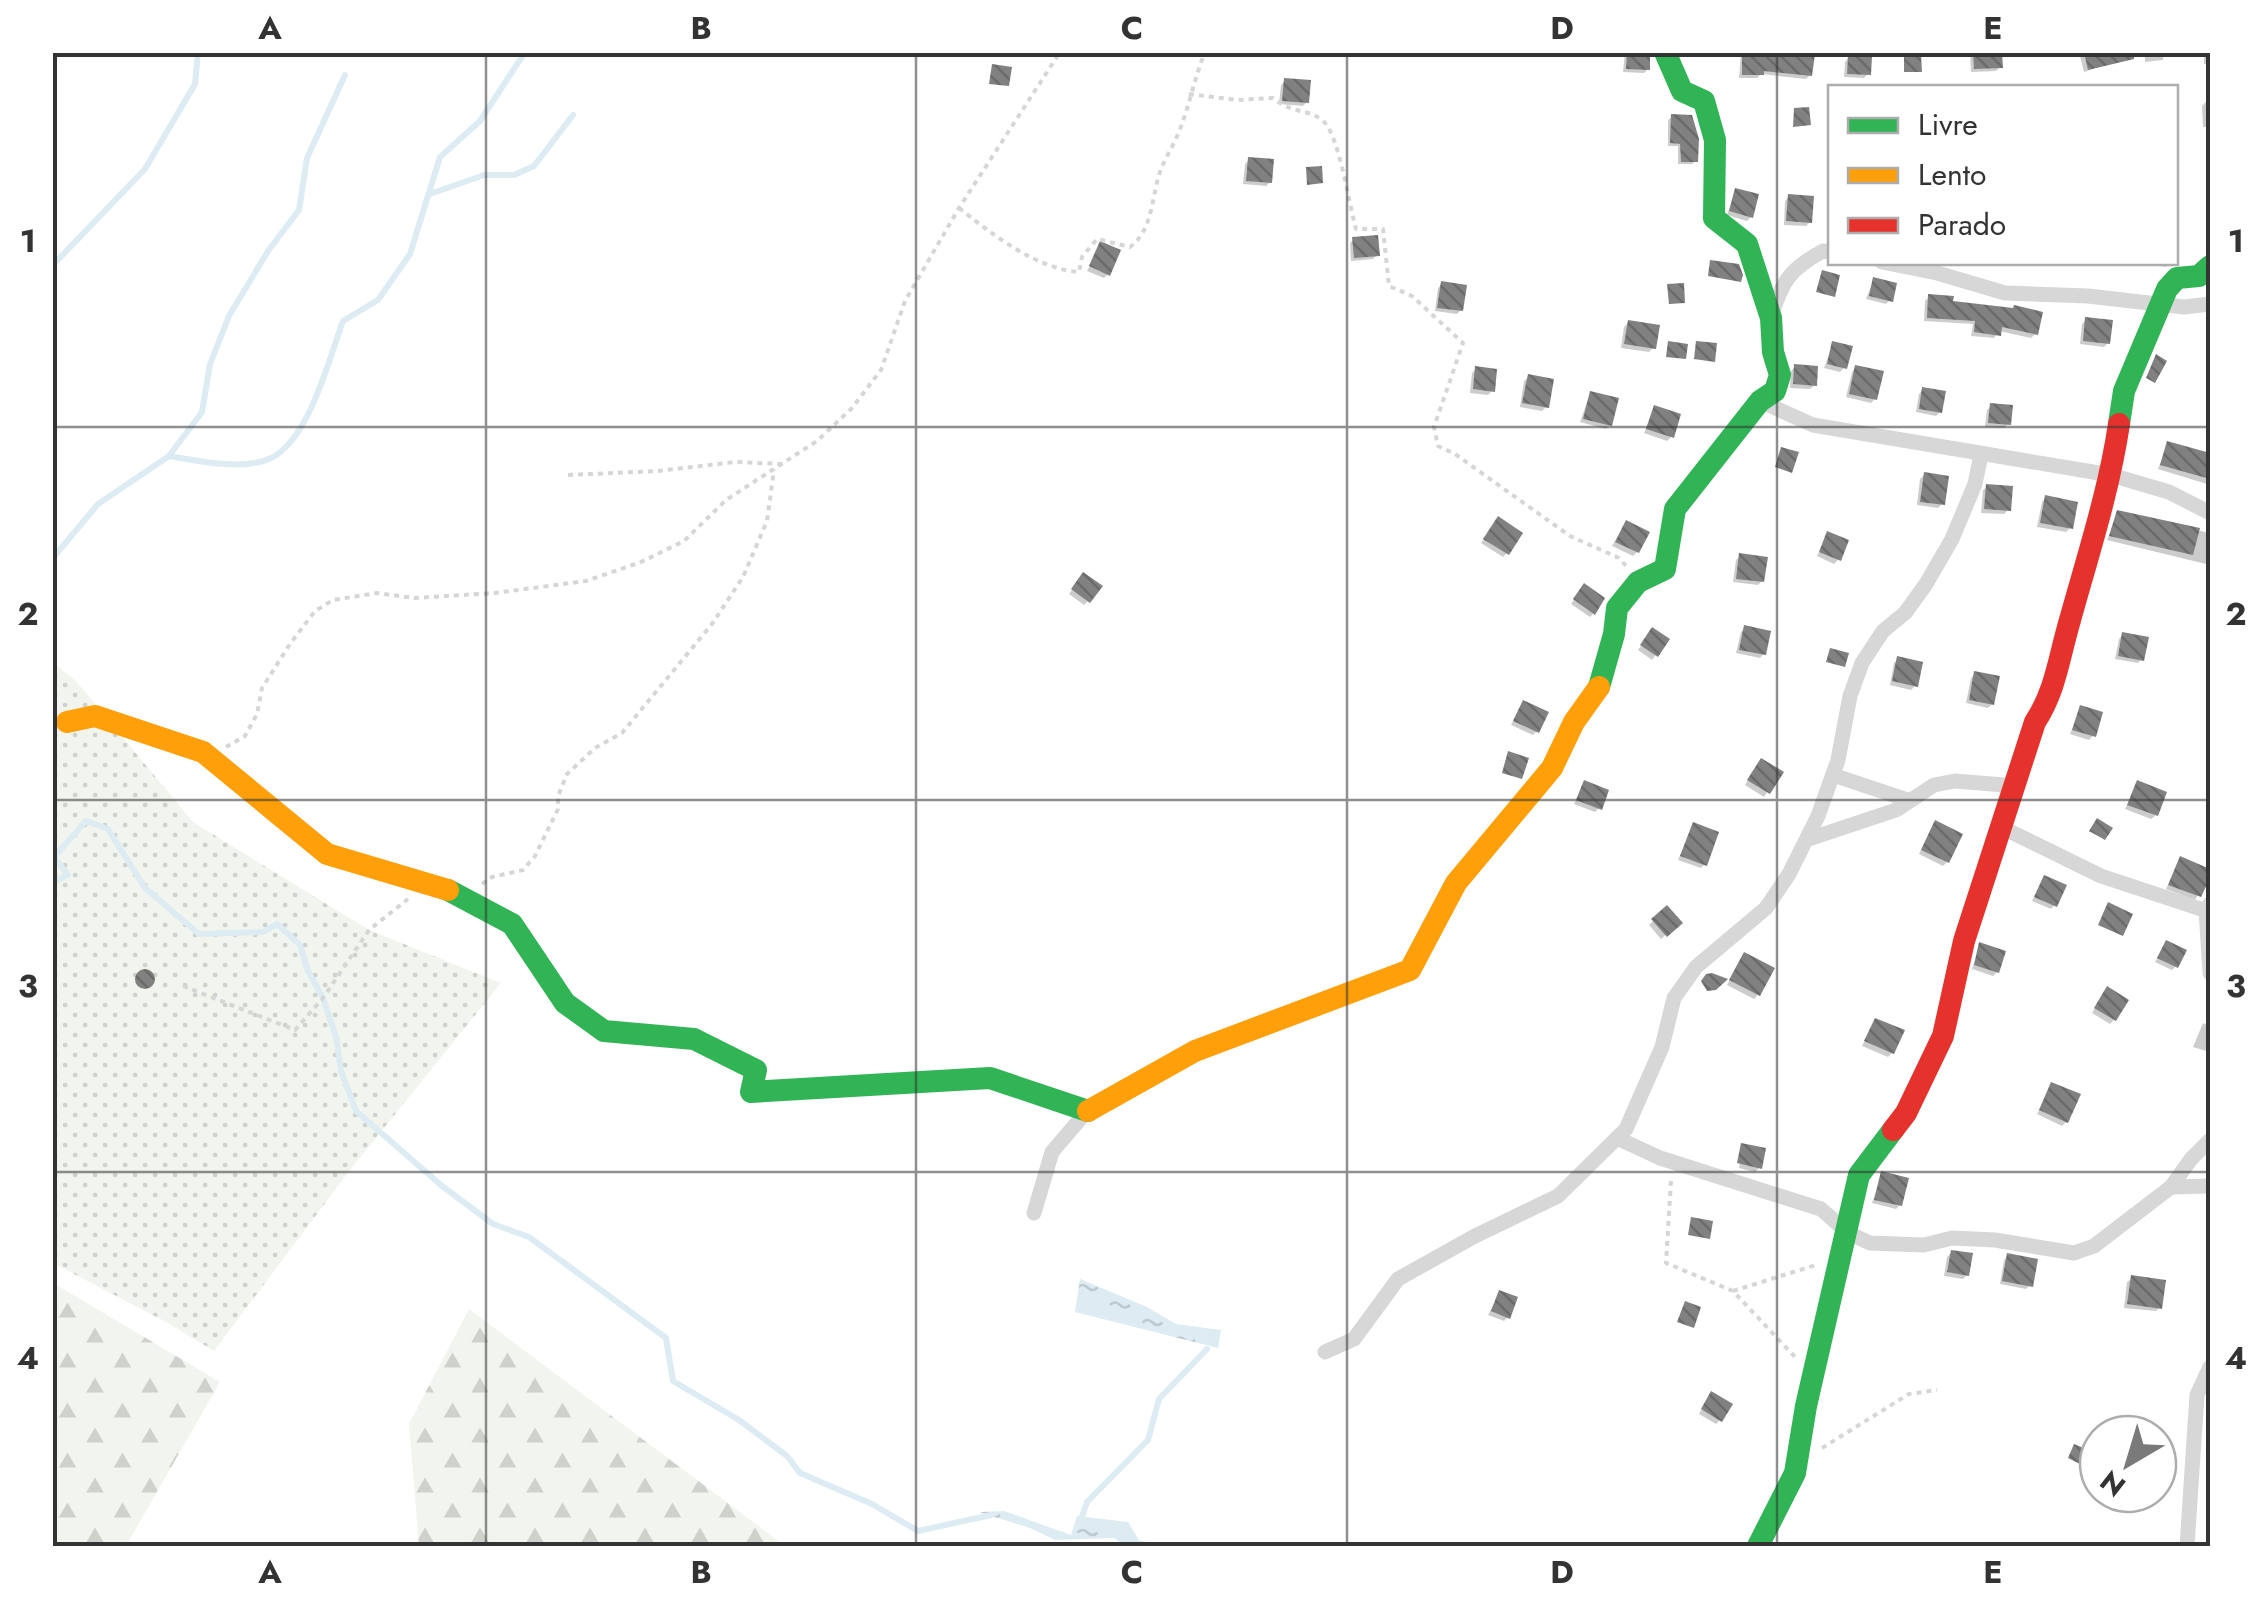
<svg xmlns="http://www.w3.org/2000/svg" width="2263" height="1599" viewBox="0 0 2263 1599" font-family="Jost,sans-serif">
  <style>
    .grass { fill: url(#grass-dots) }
    .forest { fill: url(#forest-firs) }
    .water { fill: url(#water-ripples) }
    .shadow { fill: #0003 }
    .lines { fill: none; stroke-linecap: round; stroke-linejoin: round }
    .stream { stroke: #ddebf3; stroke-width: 6 }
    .building { fill: url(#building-back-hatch) }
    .path { stroke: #d6d6d6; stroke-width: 4; stroke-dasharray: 5 5; stroke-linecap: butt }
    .street { stroke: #d7d7d7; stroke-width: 15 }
    .fast { stroke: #30b455; stroke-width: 22 }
    .slow { stroke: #ff9f0a; stroke-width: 22 }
    .jam { stroke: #e5322d; stroke-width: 22 }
    .grid { fill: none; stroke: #333; stroke-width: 2.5; stroke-opacity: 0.55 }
    .neatline { fill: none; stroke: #333; stroke-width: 4 }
    .grid-label { font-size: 32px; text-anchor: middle; font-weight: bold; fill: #333 }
  </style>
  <defs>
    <pattern id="grass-dots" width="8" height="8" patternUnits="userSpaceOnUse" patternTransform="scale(2.5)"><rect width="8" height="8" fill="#f1f5ed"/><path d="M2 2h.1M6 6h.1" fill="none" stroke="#cfd2cc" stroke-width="1.8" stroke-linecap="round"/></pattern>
    <pattern id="forest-firs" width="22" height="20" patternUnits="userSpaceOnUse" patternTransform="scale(2.5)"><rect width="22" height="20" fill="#f1f5ed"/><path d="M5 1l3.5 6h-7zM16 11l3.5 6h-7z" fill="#cfd2cc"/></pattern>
    <pattern id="water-ripples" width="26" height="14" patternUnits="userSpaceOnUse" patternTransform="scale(2.5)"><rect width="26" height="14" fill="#ddebf3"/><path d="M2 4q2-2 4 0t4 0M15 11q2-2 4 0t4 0" fill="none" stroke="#becad1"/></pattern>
    <pattern id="building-back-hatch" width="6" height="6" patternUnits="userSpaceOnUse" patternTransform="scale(2.5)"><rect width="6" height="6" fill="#818181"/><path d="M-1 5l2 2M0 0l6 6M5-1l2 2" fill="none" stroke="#6a6a6a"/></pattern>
  </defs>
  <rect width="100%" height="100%" fill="#fff"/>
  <polygon class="grass" points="52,662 76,681 193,822 369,930 501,983 350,1170 214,1351 166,1322 53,1263"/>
  <g class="forest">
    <polygon points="53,1283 220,1382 126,1546 53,1546"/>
    <polygon points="469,1309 785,1546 419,1546 409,1424"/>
  </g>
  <g class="water">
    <polygon points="1080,1279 1147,1307 1176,1324 1221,1330 1218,1348 1075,1312"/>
    <polygon points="1004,1511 1071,1535 1077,1516 1128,1522 1142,1545 1125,1546 1114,1538 1055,1540 1030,1528 979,1512"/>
  </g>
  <g class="shadow">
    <polygon points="1648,52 1648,69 1644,73 1623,72 1625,52"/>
    <polygon points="1741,52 1812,56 1810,75 1806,79 1761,74 1757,78 1739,78"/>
    <polygon points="1999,52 2000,67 1996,71 1971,72 1970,52"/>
    <polygon points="2084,52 2105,52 2107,64 2084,72 2080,56"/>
    <polygon points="2145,52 2163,52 2163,60 2145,62"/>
    <rect x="2204" y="52" width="6" height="12"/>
    <polygon points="1849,57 1868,74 1864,78 1844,77 1845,62"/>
    <polygon points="1285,81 1307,102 1303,106 1279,104 1281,85"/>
    <polygon points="2206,102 2210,102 2210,127 2203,127 2202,106"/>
    <polygon points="1672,117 1696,161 1692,164 1678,164 1678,146 1668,146 1668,120"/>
    <polygon points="1249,160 1270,182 1266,186 1243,184 1245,164"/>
    <polygon points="1736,190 1751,217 1747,221 1727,215"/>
    <polygon points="1789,197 1810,222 1806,226 1784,225 1785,201"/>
    <polygon points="1354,239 1377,255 1373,259 1351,261 1350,243"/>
    <polygon points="1101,244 1108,274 1104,278 1087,271"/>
    <polygon points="2137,262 2170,262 2166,267"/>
    <polygon points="1874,279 1890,300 1886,304 1866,299"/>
    <polygon points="1442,284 1461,310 1457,314 1435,311 1438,288"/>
    <polygon points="1929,297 1951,303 2035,334 2031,338 1999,331 1994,338 1971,336 1973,324 1924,321 1925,301"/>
    <polygon points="2086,320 2108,343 2104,347 2080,344 2082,324"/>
    <polygon points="1628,323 1653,348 1649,352 1621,348 1624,327"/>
    <polygon points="1833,344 1844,368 1840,372 1824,368"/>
    <polygon points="1795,367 1815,385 1810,389 1790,388 1791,371"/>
    <polygon points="1856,368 1875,399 1871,403 1846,397 1852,372"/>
    <polygon points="1476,369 1492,391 1488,395 1470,393 1472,373"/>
    <polygon points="1529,377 1546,407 1542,411 1520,407 1524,381"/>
    <polygon points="1923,390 1940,412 1936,416 1916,412 1919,394"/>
    <polygon points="1590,394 1610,425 1606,429 1580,422"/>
    <polygon points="1991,406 2008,424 2004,428 1985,427 1987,410"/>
    <polygon points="1654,408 1671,437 1667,441 1644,433"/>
    <polygon points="2168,444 2210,455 2210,485 2158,469"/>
    <polygon points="1924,475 1942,504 1938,508 1917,505 1920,479"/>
    <polygon points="1988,486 2008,510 2004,514 1981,513 1983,490"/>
    <polygon points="2046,498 2070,528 2066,532 2037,527 2042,502"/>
    <polygon points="2118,513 2210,533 2210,565 2107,540"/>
    <polygon points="1626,523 1637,552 1633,556 1612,546"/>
    <polygon points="1494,524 1507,553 1503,557 1481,543"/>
    <polygon points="1828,534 1838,560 1834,564 1817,556"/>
    <polygon points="1740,556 1762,581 1758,585 1733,582 1736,560"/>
    <polygon points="1080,579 1088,601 1084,605 1069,594"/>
    <polygon points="1580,590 1593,614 1590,617 1571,604"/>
    <polygon points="1745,628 1764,654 1760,658 1736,653 1741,632"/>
    <polygon points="1649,634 1667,639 1652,660 1638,650"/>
    <polygon points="2123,635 2142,659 2138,663 2115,659 2119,639"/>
    <polygon points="1898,659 1915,686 1911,690 1890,685 1894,663"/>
    <polygon points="1975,674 1992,704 1988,708 1966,703 1971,678"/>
    <polygon points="1520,707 1537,731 1533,735 1511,725"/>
    <polygon points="2081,707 2093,736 2089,740 2070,734"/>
    <polygon points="1757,765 1780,773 1764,797 1745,785"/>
    <polygon points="1585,783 1599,808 1595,812 1574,804"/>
    <polygon points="2138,783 2156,815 2151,819 2125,809"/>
    <polygon points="1693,825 1705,864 1701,868 1678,860"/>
    <polygon points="1932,827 1947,862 1943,866 1919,854"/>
    <polygon points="2181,859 2210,872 2195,900 2166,889"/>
    <polygon points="2044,878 2055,905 2051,909 2032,901"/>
    <polygon points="1667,908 1679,923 1661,939 1649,925"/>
    <polygon points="2166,943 2176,966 2172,970 2155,962"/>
    <polygon points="1980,945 1997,972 1993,976 1972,969"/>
    <polygon points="1741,959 1758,995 1754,999 1727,985"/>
    <circle cx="143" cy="980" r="8"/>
    <polygon points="2103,993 2114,1020 2110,1024 2092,1013"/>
    <polygon points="1875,1021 1892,1053 1888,1057 1862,1046"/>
    <polygon points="2203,1023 2210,1026 2210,1052 2193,1047"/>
    <polygon points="2052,1085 2066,1122 2062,1126 2037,1114"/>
    <polygon points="1743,1147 1759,1168 1755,1172 1739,1168"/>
    <polygon points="1882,1174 1900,1205 1896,1209 1872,1203"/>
    <polygon points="1951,1253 1967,1275 1963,1279 1944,1276 1947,1257"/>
    <polygon points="2008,1256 2030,1285 2026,1289 2000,1284 2004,1260"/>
    <polygon points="2132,1278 2160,1307 2156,1311 2124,1308 2127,1282"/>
    <polygon points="1500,1292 1508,1317 1504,1321 1488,1315"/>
    <polygon points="1708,1398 1720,1420 1716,1424 1699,1414"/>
  </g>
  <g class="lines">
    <g class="stream">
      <polyline points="430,194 484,175 514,175 534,166 573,115"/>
      <polyline points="52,266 145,169 195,84 198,52"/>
      <polyline points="169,456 202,412 210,364 229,316 268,251 299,210 307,158 345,75"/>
      <path d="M 52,559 L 98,504 L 169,456 C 198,461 244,471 271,458 C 309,440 329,359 343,321 L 378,300 L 410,254 L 440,157 L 480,121 L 525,52"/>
      <polyline points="52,882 68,875 54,857 86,821 108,829 145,888 199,934 263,932 277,924 300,945 308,971 323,998 336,1037 341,1071 356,1111 442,1186 493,1224 529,1237 666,1338 673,1381 739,1420 787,1456 800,1473 872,1504 918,1531 991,1515"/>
      <polyline points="1079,1525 1087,1502 1148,1440 1159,1399 1207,1349"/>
      <polyline points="1137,1543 1151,1546"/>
    </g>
  </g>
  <g class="building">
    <polygon points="1627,52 1650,52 1650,70 1626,69"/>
    <polygon points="1742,52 1815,54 1812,76 1764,71 1764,75 1742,75"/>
    <polygon points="1973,52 2002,52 2003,68 1974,69"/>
    <polygon points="2084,52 2134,52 2134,59 2088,70"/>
    <polygon points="1921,54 1922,72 1904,72 1904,55"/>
    <polygon points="1848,55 1872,56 1871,75 1847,74"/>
    <polygon points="992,64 1012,67 1009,86 989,84"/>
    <polygon points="1284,78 1311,80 1309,103 1282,101"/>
    <polygon points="1809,107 1811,125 1793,127 1794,108"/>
    <polygon points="1671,114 1692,115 1699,139 1698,162 1681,162 1680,144 1670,143"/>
    <polygon points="1248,157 1274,159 1272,183 1246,181"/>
    <polygon points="1322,166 1323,183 1307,185 1306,167"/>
    <polygon points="1735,188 1759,194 1753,218 1729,211"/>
    <polygon points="1788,194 1814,196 1812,223 1786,221"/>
    <polygon points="1378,235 1380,256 1354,258 1352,237"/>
    <polygon points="1100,241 1121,250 1110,276 1089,266"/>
    <polygon points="1710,260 1739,264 1743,275 1741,282 1708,276"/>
    <polygon points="1822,270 1840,275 1835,297 1816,292"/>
    <polygon points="1873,277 1897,283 1893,302 1869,296"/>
    <polygon points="1441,281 1467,285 1463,311 1437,308"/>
    <polygon points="1684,283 1685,303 1669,304 1667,284"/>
    <polygon points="1928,294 1954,296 1953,301 2013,308 2014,305 2043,312 2038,335 2002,327 2001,336 1974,332 1975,321 1927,318"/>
    <polygon points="2085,317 2113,320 2110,344 2083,341"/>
    <polygon points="1628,320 1660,325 1656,349 1624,344"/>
    <polygon points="1668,341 1688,344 1686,359 1666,357"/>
    <polygon points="1696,341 1717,343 1715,362 1694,359"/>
    <polygon points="1832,341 1853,346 1847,369 1827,364"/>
    <polygon points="2156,354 2167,361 2155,383 2146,378"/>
    <polygon points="1794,364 1818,366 1817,386 1793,384"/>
    <polygon points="1855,365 1884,371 1877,400 1849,394"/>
    <polygon points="1475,366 1497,369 1495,392 1473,389"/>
    <polygon points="1528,374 1554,379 1549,408 1522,403"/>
    <polygon points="1922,387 1946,391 1942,413 1919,409"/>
    <polygon points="1590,391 1619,398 1612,426 1583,419"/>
    <polygon points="1990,403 2013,405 2011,425 1988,423"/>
    <polygon points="1654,405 1681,414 1674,438 1646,429"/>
    <polygon points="2167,441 2210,453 2210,479 2160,465"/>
    <polygon points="1781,447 1799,452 1792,473 1775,467"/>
    <polygon points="1924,472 1949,476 1945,505 1920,502"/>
    <polygon points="1986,484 2013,486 2011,511 1984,509"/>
    <polygon points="2045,495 2078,502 2073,529 2040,523"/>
    <polygon points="2117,510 2200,528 2193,555 2109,536"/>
    <polygon points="1498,516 1523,533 1509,555 1483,539"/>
    <polygon points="1626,520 1650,532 1639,553 1615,542"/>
    <polygon points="1827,531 1849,540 1841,561 1819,552"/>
    <polygon points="1739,553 1768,557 1764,582 1736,579"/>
    <polygon points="1083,572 1103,586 1090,603 1071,589"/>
    <polygon points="1584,583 1605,598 1595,615 1573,599"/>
    <polygon points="1744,625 1771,631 1766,655 1739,650"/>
    <polygon points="1652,627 1670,639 1658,657 1640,645"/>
    <polygon points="2122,632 2149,637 2144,661 2118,656"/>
    <polygon points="1830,648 1849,653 1845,667 1826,662"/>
    <polygon points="1897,656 1923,662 1918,687 1892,681"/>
    <polygon points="1974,671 2000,676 1994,705 1969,700"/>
    <polygon points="1523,700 1549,712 1539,733 1513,721"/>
    <polygon points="2080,705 2103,712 2096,737 2072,730"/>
    <polygon points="1508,751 1529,758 1522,779 1502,773"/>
    <polygon points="1761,758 1784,772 1770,794 1747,780"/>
    <polygon points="1584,780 1609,790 1602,810 1576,800"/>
    <polygon points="2137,780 2167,792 2158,816 2127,805"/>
    <polygon points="2097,818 2113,828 2105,840 2089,831"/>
    <polygon points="1935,820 1963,834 1949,863 1921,850"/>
    <polygon points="1693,822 1719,832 1707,866 1680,856"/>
    <polygon points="2180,856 2210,869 2210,878 2201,897 2168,885"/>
    <polygon points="2044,875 2067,885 2057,907 2034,897"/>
    <polygon points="2108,902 2133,914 2123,936 2098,925"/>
    <polygon points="1667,905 1683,923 1667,937 1651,919"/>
    <polygon points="2166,940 2187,950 2178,968 2157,958"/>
    <polygon points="1979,942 2006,951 1999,973 1974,965"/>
    <polygon points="1744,952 1775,968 1760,996 1729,980"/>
    <circle cx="145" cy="979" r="10"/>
    <polygon points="1712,973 1728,979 1716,990 1707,991 1701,981 1706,974"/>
    <polygon points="2107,986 2129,1000 2116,1021 2094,1008"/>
    <polygon points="1875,1018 1905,1030 1894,1054 1864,1041"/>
    <polygon points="2051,1082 2081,1094 2068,1123 2039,1110"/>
    <polygon points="1741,1143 1766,1148 1762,1169 1737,1163"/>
    <polygon points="1881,1171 1909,1178 1902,1206 1874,1200"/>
    <polygon points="1691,1217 1713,1221 1710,1239 1688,1235"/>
    <polygon points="1951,1250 1973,1253 1969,1276 1947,1272"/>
    <polygon points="2007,1253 2038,1259 2033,1287 2002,1281"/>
    <polygon points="2131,1275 2166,1280 2162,1309 2127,1304"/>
    <polygon points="1499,1290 1518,1297 1510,1319 1491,1311"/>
    <polygon points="1685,1301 1701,1307 1694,1328 1677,1322"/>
    <polygon points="1711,1391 1733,1404 1722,1422 1701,1409"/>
    <polygon points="2074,1444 2091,1451 2084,1466 2068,1458"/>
  </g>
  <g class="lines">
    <g class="path">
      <path d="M 1189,94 L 1237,100 L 1273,98 C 1294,115 1308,108 1323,121 C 1339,134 1349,205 1356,229 L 1383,229 L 1389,286 L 1412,296 L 1463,343 L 1434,427 L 1438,446 L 1455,454 L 1570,536 L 1619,558 L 1627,567"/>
      <path d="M 959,208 C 992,234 1036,269 1079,272 L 1082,257 L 1097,239 L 1130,247 C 1154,229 1151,196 1161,169 C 1166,157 1173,146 1178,134 C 1189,108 1194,79 1205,52"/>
      <polyline points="568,475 658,471 735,462 783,464"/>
      <polyline points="226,747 245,736 257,714 262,688 290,644 315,611 333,600 377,593 414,598 495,593 586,581 641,562 684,541 726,500 817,441 852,408 881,370 905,301 959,208 1060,52"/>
      <polyline points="482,884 492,877 523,870 535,856 558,809 558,796 567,774 595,748 622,733 712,624 743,577 767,521 774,470"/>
      <polyline points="183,986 295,1030 323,998 369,930 408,899"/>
      <polyline points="1671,1181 1666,1263 1733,1291 1796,1358"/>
      <polyline points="1733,1291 1819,1264"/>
      <polyline points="1822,1448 1909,1394 1937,1390"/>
    </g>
    <g class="street">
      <polyline points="1882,262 1937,273 2005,293 2088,296 2184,307 2210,304"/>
      <path d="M 1771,317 C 1782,281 1790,269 1823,251 L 1830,252"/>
      <polyline points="1760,401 1813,425 2111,475 2169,492 2210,513"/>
      <polyline points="1833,775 1908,800"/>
      <polyline points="2001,827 2101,876 2210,912"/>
      <polyline points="1806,840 1896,810 1934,785 1955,781 2016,786"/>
      <polyline points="2210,904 2206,910 2210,973"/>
      <polyline points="1617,1138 1660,1158 1821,1209 1848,1233 1870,1243 1924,1245 1952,1238 1995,1240 2074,1253 2094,1246 2171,1187 2191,1159 2210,1140"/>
      <polyline points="2171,1187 2210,1186"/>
      <polyline points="1034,1213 1052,1152 1087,1111"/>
      <polyline points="1325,1352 1354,1339 1398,1279 1475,1236 1558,1196 1626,1129 1662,1047 1674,998 1696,967 1766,908 1789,874 1818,816 1838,760 1850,696 1862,663 1883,631 1905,613 1926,584 1952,539 1975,484 1981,455"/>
      <polyline points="2187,1546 2197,1395 2210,1367"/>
    </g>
    <g class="fast">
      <polyline points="2119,424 2124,391 2167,289 2177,278 2199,276 2210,266"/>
      <polyline points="1599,687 1614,634 1617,608 1638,582 1665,569 1675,509 1760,401 1775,391 1780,375 1773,352 1771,318 1747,244 1714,218 1715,140 1704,101 1682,91 1665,52"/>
      <polyline points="448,890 512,924 565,1003 604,1031 694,1039 756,1070 751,1092 990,1078 1088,1111"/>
      <polyline points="1758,1546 1795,1473 1806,1406 1859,1175 1893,1130"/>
    </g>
    <g class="slow">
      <polyline points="67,722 95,716 203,752 327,854 448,890"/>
      <polyline points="1088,1111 1195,1051 1410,970 1456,883 1552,768 1574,722 1599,687"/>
    </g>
    <path class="jam" d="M 1893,1130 L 1906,1113 L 1943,1036 L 1964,941 L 2035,722 C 2056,690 2059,657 2070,620 C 2088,555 2109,491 2119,424"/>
  </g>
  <path class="grid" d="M 486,52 L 486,1546M 916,52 L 916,1546M 1347,52 L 1347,1546M 1777,52 L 1777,1546M 52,427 L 2210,427M 52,800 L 2210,800M 52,1172 L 2210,1172"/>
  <rect width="2263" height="1599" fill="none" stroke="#ffffff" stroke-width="110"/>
  <rect x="1828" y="85" width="350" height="180" fill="#ffffff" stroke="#adadad" stroke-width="2.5"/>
  <rect x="1848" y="118" width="50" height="15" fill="#30b455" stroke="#adadad" stroke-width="2.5"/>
  <text x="1918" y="135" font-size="30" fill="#333333">Livre</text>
  <rect x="1848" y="168" width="50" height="15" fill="#ff9f0a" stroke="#adadad" stroke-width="2.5"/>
  <text x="1918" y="185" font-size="30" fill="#333333">Lento</text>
  <rect x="1848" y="218" width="50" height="15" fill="#e5322d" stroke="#adadad" stroke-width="2.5"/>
  <text x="1918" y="235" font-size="30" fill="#333333">Parado</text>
  <g transform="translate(2128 1464) rotate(218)"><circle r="48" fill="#ffffff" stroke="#adadad" stroke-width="2.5"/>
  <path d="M0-8L18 38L0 25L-18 38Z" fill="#7a7a7a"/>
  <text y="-15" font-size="28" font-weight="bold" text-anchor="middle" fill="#333333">N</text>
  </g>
  <rect x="55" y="55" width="2153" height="1489" class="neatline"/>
  <g class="grid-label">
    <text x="270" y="39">A</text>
    <text x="701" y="39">B</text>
    <text x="1132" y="39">C</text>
    <text x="1562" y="39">D</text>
    <text x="1993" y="39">E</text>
    <text x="28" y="252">1</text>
    <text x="2236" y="252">1</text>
    <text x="28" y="625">2</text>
    <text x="2236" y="625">2</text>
    <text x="28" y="997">3</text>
    <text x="2236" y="997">3</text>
    <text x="28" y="1369">4</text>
    <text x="2236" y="1369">4</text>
    <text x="270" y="1583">A</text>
    <text x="701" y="1583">B</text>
    <text x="1132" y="1583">C</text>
    <text x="1562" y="1583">D</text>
    <text x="1993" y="1583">E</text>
  </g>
</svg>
